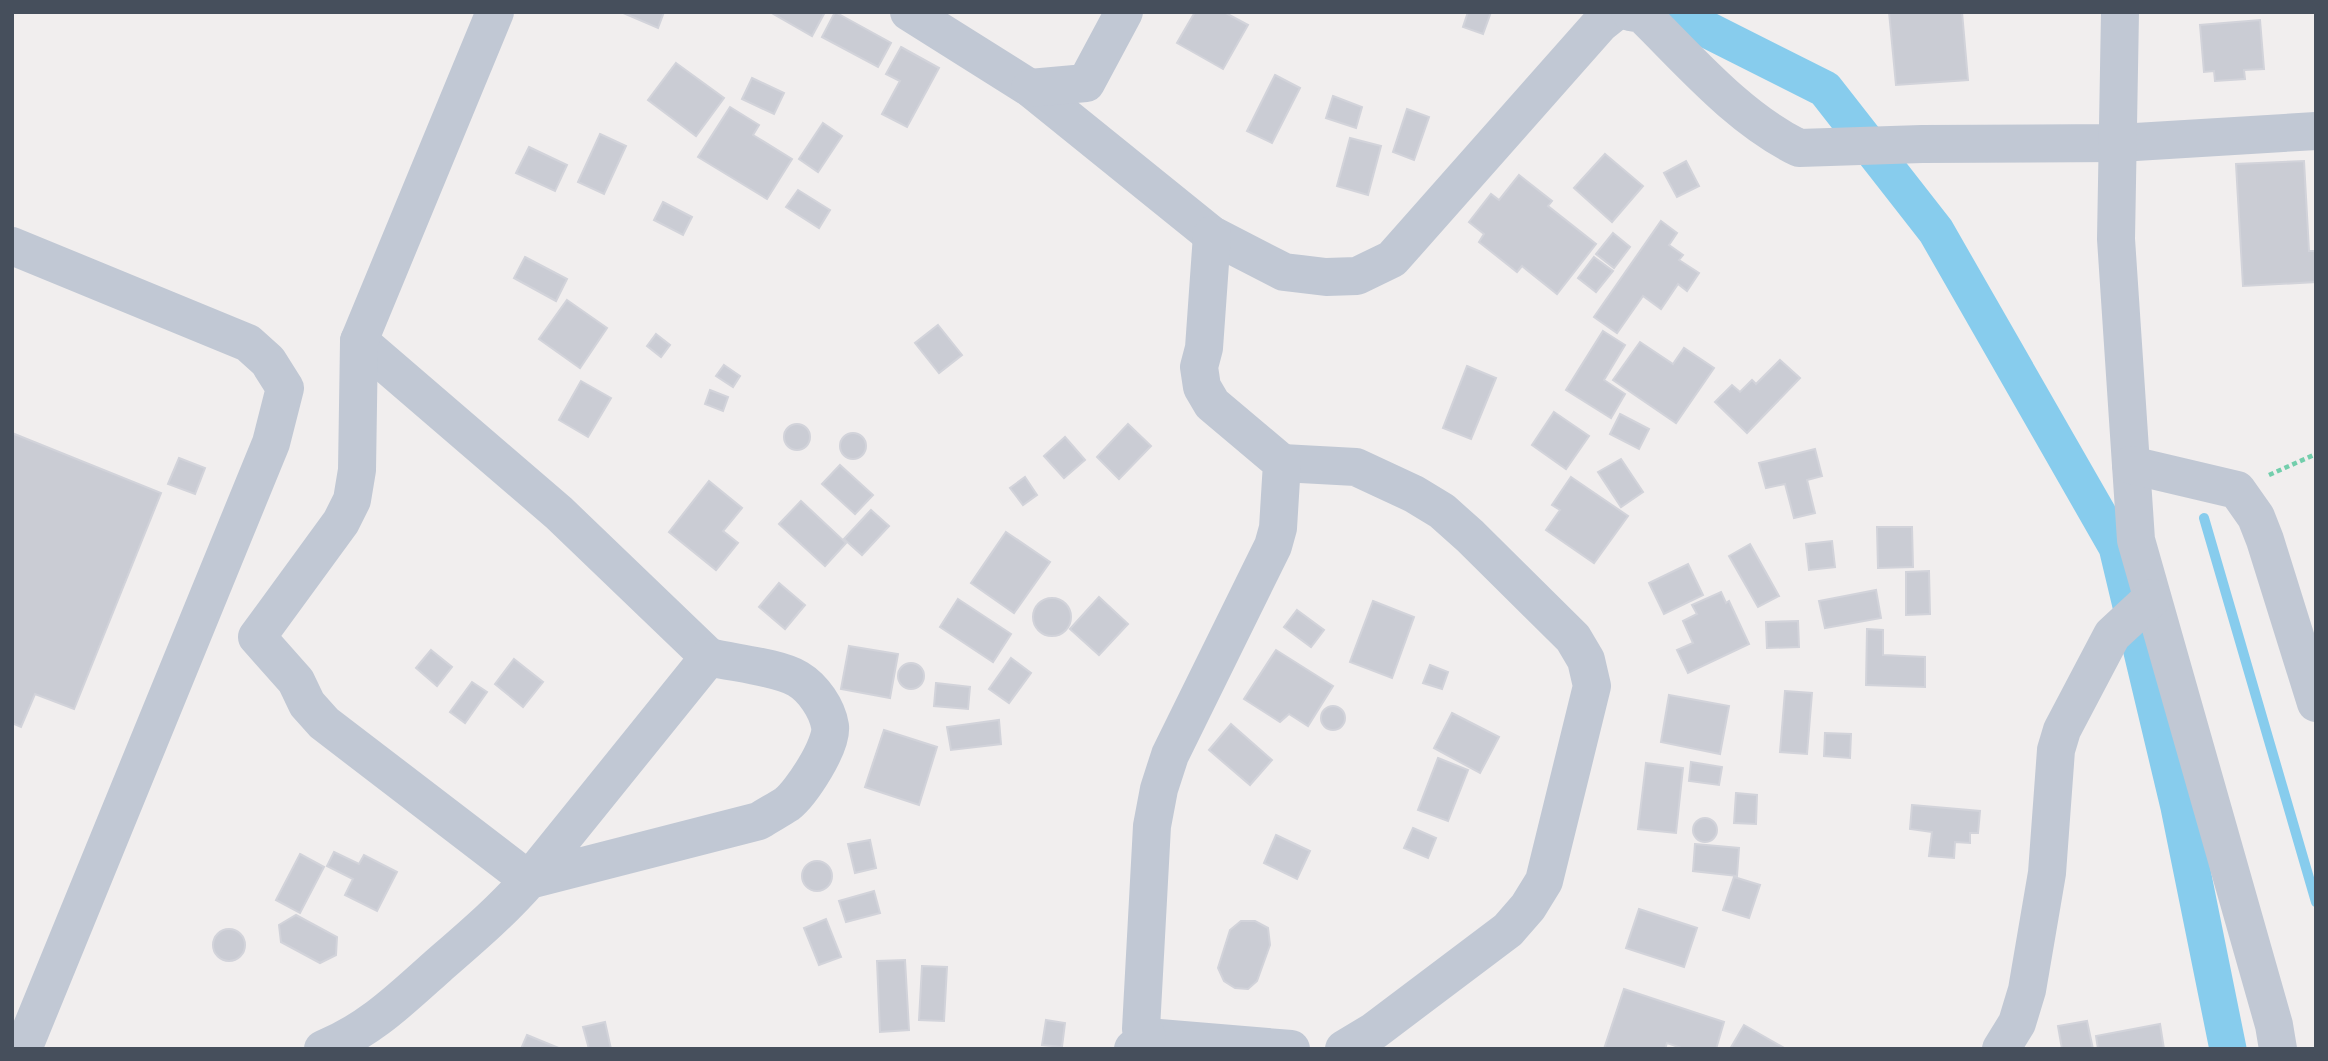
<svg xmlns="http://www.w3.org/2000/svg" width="2328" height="1061" viewBox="0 0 2328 1061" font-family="Signika,sans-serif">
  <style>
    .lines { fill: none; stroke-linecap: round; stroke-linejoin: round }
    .stream { stroke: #87cced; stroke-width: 10 }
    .canal { stroke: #87cced; stroke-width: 37 }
    .building { fill: #caccd4; stroke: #d2d3da; stroke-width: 2 }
    .path { stroke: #73ceac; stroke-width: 4.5; stroke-dasharray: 5 3.5; stroke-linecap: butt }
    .minor { stroke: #c1c8d4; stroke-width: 38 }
  </style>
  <rect width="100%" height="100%" fill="#f1eeee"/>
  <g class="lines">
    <polyline class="stream" points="2204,518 2316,902"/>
    <polyline class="canal" points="1672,12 1825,89 1936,231 2117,547 2179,807 2228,1049"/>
  </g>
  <g class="building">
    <polygon points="621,12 664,12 658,28"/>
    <polygon points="770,12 825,12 812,36"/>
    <polygon points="835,12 891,43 878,67 822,37"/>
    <polygon points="1195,12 1224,12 1248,25 1223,69 1177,43"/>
    <polygon points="1468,12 1491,12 1483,34 1463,27"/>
    <polygon points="1889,12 1962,12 1968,80 1896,85"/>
    <polygon points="2260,20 2264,69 2244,70 2245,79 2215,81 2214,71 2204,72 2200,25"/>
    <polygon points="901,47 939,68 907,127 882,114 900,81 886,74"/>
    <polygon points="676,63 724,98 696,136 648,100"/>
    <polygon points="1275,75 1300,88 1272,143 1247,131"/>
    <polygon points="752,78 784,93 774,114 742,99"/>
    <polygon points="1333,96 1362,107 1356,128 1326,118"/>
    <polygon points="730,107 759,125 753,135 792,159 767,199 698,157"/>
    <polygon points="1407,109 1429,117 1414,160 1393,152"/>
    <polygon points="823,123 842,136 818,172 799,159"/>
    <polygon points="600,134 626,146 604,194 578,182"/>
    <polygon points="1350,138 1381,146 1368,195 1337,186"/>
    <polygon points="529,147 567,165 555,191 516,173"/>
    <polygon points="1605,154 1643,186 1612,222 1574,188"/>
    <polygon points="1686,161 1699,186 1677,197 1664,173"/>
    <polygon points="2304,161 2309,251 2316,251 2316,282 2243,286 2236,164"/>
    <polygon points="1519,175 1552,201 1548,206 1596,244 1557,294 1522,266 1517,272 1479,242 1484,234 1469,222 1491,194 1499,200"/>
    <polygon points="798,190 830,210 819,228 786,207"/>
    <polygon points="663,202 692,217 683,235 654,220"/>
    <polygon points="1661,221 1677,233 1669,245 1683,255 1679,260 1699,273 1687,291 1678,284 1661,309 1643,296 1617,333 1594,317"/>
    <polygon points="1613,233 1630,247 1614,268 1596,254"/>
    <polygon points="525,257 567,279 556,301 514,278"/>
    <polygon points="1594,257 1613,271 1596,292 1578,278"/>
    <polygon points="567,300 607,328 580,368 539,339"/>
    <polygon points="938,325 962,355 939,373 915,343"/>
    <polygon points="1603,331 1625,345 1604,380 1625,394 1611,418 1566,390"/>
    <polygon points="656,334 670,345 661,357 647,346"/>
    <polygon points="1640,342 1673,364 1684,348 1714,368 1676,423 1613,380"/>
    <polygon points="1780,360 1800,378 1747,433 1715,402 1732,385 1740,392 1752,380 1756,384"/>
    <polygon points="724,365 740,376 733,387 716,376"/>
    <polygon points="1467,366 1496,378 1471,439 1443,428"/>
    <polygon points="581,381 611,398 588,437 559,420"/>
    <polygon points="710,390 728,397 723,411 705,404"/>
    <polygon points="1554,412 1589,436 1566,469 1532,445"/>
    <polygon points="1620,414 1649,429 1639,449 1610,434"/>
    <circle cx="797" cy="437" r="13"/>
    <polygon points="1128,424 1151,446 1119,479 1097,457"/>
    <polygon points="12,433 161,493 74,709 35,694 21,727 12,723"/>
    <circle cx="853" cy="446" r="13"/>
    <polygon points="1065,437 1085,460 1064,478 1044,456"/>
    <polygon points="1815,449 1822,476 1807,480 1815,513 1794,518 1785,484 1766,488 1759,463"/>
    <polygon points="179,458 205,468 195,494 168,484"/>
    <polygon points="1621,459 1643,492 1621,507 1598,472"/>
    <polygon points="840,465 873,495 855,514 822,484"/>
    <polygon points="1025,477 1037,495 1023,505 1010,488"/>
    <polygon points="1571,477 1628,516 1594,563 1546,530 1560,510 1552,505"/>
    <polygon points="709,481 742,508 723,531 738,543 716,570 669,532"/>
    <polygon points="801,501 846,543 825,566 779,524"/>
    <polygon points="871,510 889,526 862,555 844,539"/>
    <polygon points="1877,527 1912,527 1913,567 1878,568"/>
    <polygon points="1006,532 1050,562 1014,613 971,583"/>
    <polygon points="1832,541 1835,567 1809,570 1806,544"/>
    <polygon points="1750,544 1779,596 1758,607 1729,556"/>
    <polygon points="1688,564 1703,595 1664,614 1649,583"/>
    <polygon points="1929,571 1930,614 1906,615 1906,572"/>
    <polygon points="779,583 805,605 785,629 759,607"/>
    <polygon points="1876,590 1881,618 1825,628 1819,601"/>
    <polygon points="1721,592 1726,603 1729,601 1749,644 1688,673 1677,650 1693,643 1683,621 1697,614 1692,605"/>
    <polygon points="1099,597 1128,624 1099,655 1070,629"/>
    <circle cx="1052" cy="617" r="19"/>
    <polygon points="958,599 1011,634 993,662 940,627"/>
    <polygon points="1373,601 1414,617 1392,678 1350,662"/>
    <polygon points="1297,610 1324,630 1311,647 1284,627"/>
    <polygon points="1798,621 1799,647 1767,648 1766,622"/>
    <polygon points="1867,629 1883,630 1883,655 1925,657 1925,687 1866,685"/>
    <polygon points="849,646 898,654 890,698 841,689"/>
    <polygon points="431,650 452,667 437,686 416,668"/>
    <polygon points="1276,650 1333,686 1308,726 1289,714 1280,722 1244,699"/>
    <polygon points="1011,658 1031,673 1009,703 989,689"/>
    <polygon points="514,659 543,682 523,707 495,684"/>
    <circle cx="911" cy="676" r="13"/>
    <polygon points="1430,665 1448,672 1442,689 1423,683"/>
    <polygon points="472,682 487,692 465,723 450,712"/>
    <polygon points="936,683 970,687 968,709 934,706"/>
    <polygon points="1785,691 1812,693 1807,754 1780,752"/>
    <polygon points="1669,695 1729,706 1720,754 1661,742"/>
    <circle cx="1333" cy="718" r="12"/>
    <polygon points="1452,713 1499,737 1480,773 1434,748"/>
    <polygon points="999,720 1001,744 951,750 947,727"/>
    <polygon points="1231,724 1272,760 1250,785 1209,750"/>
    <polygon points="884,730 937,747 919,805 865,787"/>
    <polygon points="1825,733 1851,734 1850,758 1824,756"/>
    <polygon points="1438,758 1468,770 1448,821 1418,810"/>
    <polygon points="1691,762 1722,767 1719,785 1689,781"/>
    <polygon points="1646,763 1683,768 1676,833 1638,829"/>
    <polygon points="1736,793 1757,795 1756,824 1734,823"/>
    <polygon points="1912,805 1980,811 1978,833 1970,833 1970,843 1955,842 1954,858 1929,856 1932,832 1910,829"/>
    <circle cx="1705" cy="830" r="12"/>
    <polygon points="1413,828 1436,838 1428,858 1404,848"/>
    <polygon points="1276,835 1310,851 1297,879 1264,863"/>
    <polygon points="870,840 876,868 855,873 848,844"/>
    <polygon points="1695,844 1739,848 1737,876 1693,871"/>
    <polygon points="334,852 359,864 364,855 397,872 377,911 345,895 353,879 327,866"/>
    <polygon points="300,854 324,867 300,913 276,900"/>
    <circle cx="817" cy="876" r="15"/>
    <polygon points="1734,877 1760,885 1749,918 1723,910"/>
    <polygon points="874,891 880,913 846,922 839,901"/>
    <polygon points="1639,909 1697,928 1684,967 1626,948"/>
    <polygon points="296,915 337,937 336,955 320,963 281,942 279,925"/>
    <polygon points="826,919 841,957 819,965 804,928"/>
    <polygon points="1241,921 1255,921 1268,928 1270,945 1257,981 1248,989 1235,988 1224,981 1218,968 1230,930"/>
    <circle cx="229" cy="945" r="16"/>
    <polygon points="905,960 909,1030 880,1032 877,961"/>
    <polygon points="922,966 947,967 944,1021 919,1020"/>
    <polygon points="1624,989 1724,1022 1716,1049 1684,1049 1667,1043 1665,1049 1604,1049"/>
    <polygon points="1046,1020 1065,1023 1062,1047 1042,1045"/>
    <polygon points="2087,1021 2093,1049 2062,1049 2058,1026"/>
    <polygon points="605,1022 611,1049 589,1049 583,1027"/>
    <polygon points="2160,1024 2164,1049 2098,1049 2096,1036"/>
    <polygon points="1744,1025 1786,1049 1730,1049"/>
    <polygon points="527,1035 561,1049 521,1049"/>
  </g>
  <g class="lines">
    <polyline class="path" points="2269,475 2316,454"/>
    <g class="minor">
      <polyline points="909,12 1030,88 1212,235 1284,272 1326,277 1357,276 1392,259 1600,24 1615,12"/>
      <path d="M 1630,12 L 1642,14 C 1690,61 1738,118 1799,148 L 1922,144 L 2119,143 L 2316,131"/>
      <polyline points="2120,12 2116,239 2136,540 2274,1025 2278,1049"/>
      <polyline points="1030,88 1086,83 1124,12"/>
      <polyline points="12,246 248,343 268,361 285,388 271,443 23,1049"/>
      <polyline points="359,341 559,513 709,657"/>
      <polyline points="1282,463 1356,467 1414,494 1442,511 1470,536 1573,638 1586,660 1592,686 1544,881 1528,907 1508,930 1374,1031 1344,1049"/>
      <polyline points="2131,465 2237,490 2256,517 2265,540 2316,703"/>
      <polyline points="1147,1037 1291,1049"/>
      <path d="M 323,1049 C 370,1030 401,999 438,966 C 469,939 501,912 529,880 L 709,657 C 733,663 778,667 798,679 C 813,688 827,708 830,726 C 833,745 801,793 787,804 C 778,810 768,815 759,821 L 529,880 L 324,723 L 307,704 L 296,681 L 257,637 L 341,522 L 352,500 L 357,470 L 359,341 L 495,12"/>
      <polyline points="1133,1049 1147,1037 1141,1029 1152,826 1159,789 1170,755 1273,546 1278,528 1282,463 1212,404 1202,387 1199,367 1204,348 1212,235"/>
      <polyline points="2001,1049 2017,1023 2027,990 2047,873 2056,750 2062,730 2112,635 2152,598"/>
    </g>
  </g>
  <rect width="2328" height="1061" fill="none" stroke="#464f5c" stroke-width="28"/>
</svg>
